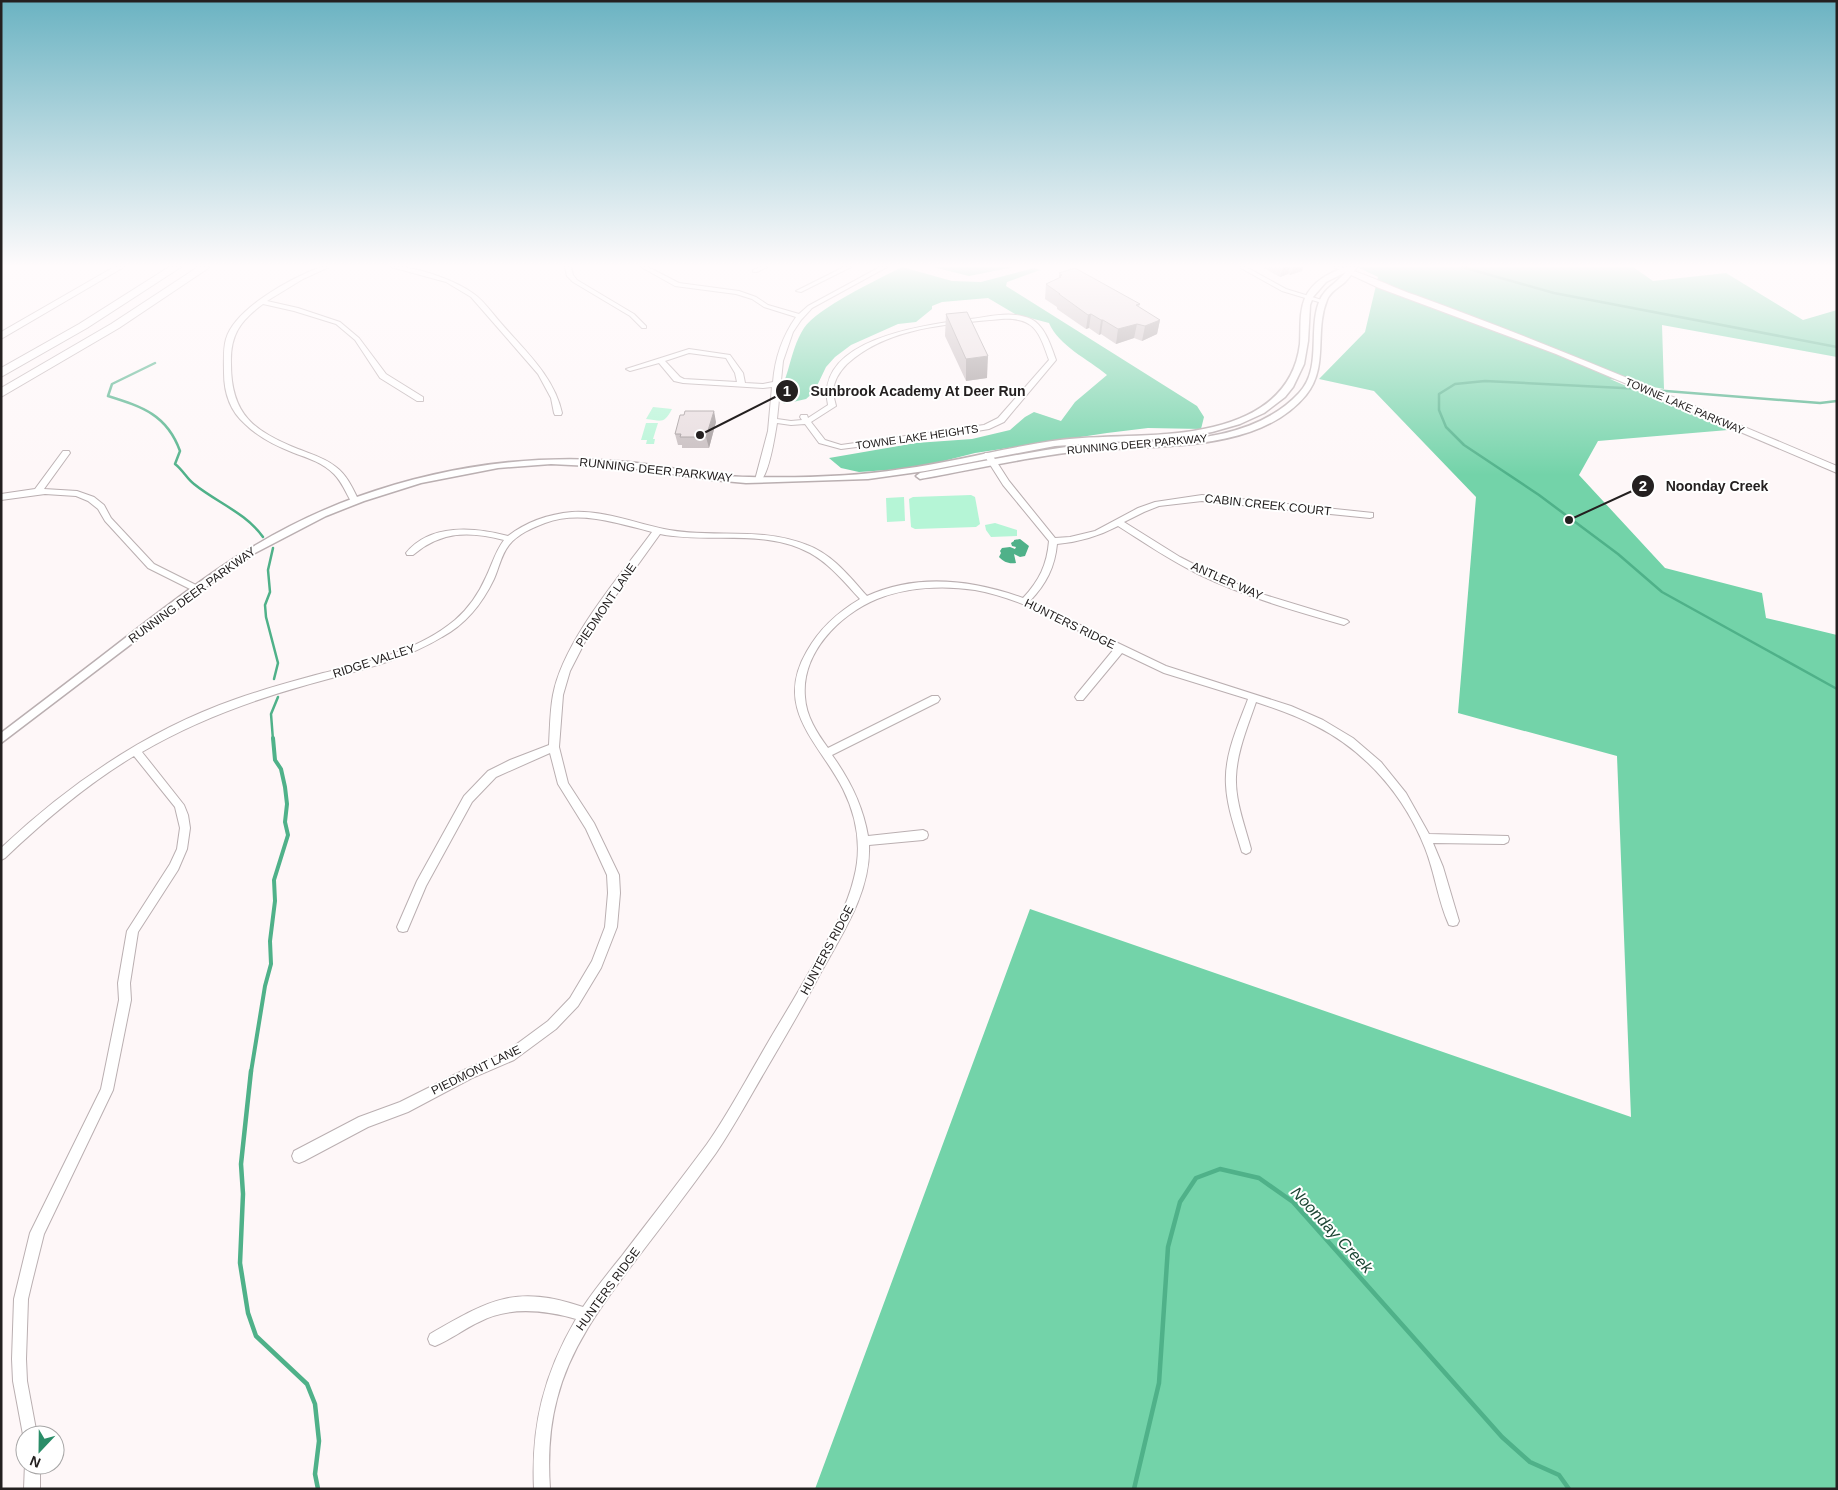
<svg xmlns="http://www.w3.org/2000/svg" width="1838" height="1490" viewBox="0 0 1838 1490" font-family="Helvetica,sans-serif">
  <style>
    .green { fill: #b5f5d6 }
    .forest { fill: #73d3a9 }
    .water { fill: #4fb189 }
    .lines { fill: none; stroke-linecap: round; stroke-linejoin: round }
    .stream-far2 { stroke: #4fb189; stroke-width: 2.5 }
    .stream-far1 { stroke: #4fb189; stroke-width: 4 }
    .stream { stroke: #4fb189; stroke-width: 4.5 }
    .minor-casing { stroke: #baafb1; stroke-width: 2 }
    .tertiary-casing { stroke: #baafb1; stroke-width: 3 }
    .secondary-casing { stroke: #baafb1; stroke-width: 2 }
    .motorway-casing { stroke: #baafb1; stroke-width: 2 }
    .minor { fill: #fff; fill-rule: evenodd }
    .tertiary { fill: #fff; fill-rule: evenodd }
    .secondary { fill: #fff; fill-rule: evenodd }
    .motorway { fill: #fff; fill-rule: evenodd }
    .wall { fill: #c7bdbf }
    .shaded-wall { fill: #a29a9b }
    .building { fill: #e7dcde; stroke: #a29a9b }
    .labels { text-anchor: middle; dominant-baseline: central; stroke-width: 4; stroke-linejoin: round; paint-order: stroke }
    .far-street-label { font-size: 11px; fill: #242020; stroke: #fff }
    .street-label { font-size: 12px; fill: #242020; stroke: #fff }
    .near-water-label { font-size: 16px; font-style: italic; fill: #1c4534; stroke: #fff }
    .leader { fill: none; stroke: #242020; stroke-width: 2 }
    .callout-dot { fill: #242020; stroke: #fff; stroke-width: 2 }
    .mark-label { font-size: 15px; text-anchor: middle; font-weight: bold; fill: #fff }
    .callout-label { font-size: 14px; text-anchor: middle; font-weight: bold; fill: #242020; stroke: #fff; stroke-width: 4; stroke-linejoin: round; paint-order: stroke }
  </style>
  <rect width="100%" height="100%" fill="#fef7f8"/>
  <g class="green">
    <path d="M 653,407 L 672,409 C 664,424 662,421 646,419 Z"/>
    <polygon points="646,423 658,423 653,439 655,439 654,444 646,444 647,440 641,440"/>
    <polygon points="971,495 975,497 980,524 976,527 915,529 911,527 909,499 913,497"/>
    <polygon points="904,497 905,521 887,522 886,498"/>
    <polygon points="995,523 1017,530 1017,536 991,537 986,530 985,525"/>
  </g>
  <g class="forest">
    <path d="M 902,267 L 952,281 L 981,282 L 1034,268 L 1040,270 L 1007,282 L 1006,286 L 1197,406 L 1204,417 L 1201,429 L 1148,428 L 1107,433 L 975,453 L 916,468 L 859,472 L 841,468 L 829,458 L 916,443 L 972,439 L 1010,430 L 1025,417 L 1034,412 L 1061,421 L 1075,402 L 1107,375 C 1088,359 1059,346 1049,323 L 1015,314 L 988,298 L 942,302 L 932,306 L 932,309 L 916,322 L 898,324 L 851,345 L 835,357 L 826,367 L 814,392 L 806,399 L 784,404 C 779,394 785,380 788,370 C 792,356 796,340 804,328 C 817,308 879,279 902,267 Z"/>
    <polygon points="933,267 1014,267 969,276"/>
    <polygon points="1357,267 1633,267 1653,281 1726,273 1803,320 1837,310 1837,357 1662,325 1664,389 1610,379 1728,430 1598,441 1579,475 1665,568 1762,593 1766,618 1837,635 1837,1489 815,1489 1030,909 1631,1117 1617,756 1458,713 1476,497 1374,391 1319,379 1365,332 1378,277"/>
  </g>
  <path class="water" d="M 1020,539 L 1029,546 L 1025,556 L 1020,557 L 1014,554 L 1016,563 C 1008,564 1004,562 999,557 L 1001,553 L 1000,551 L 1002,548 L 1010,547 L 1015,549 L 1016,547 L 1012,546 L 1011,543 L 1014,541 L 1014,540 Z"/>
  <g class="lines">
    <g class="stream-far2">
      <polyline points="1462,267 1554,293 1837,347"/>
      <path d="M 155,363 L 112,384 L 108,396 C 143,407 167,415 180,451 L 175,464 C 183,470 187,479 194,484 C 216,502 246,513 263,537"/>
      <polyline points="1642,389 1485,381 1455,384 1439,394 1439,410 1446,427 1464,445 1539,495 1618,554 1662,592 1837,689"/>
      <polyline points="1653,390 1820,403 1837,401"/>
      <polyline points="273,548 268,570 270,592 265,605 266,617 278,663 274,679"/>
      <polyline points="273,740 271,714 278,697"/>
    </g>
    <polyline class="stream-far1" points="251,1072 265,986 271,964 270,941 275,901 274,880 288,835 285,822 287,804 285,787 281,769 275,760 273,738"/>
    <g class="stream">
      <polyline points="251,1071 241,1164 243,1194 240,1263 248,1313 256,1336 307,1384 315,1404 319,1441 315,1474 318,1489"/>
      <polyline points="1134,1489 1159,1383 1168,1247 1180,1202 1196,1178 1220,1169 1259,1178 1293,1202 1502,1437 1530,1462 1559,1475 1569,1489"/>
    </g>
    <g class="minor-casing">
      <g id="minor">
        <path d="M 321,267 L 329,267 L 303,279 L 267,301 L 298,308 L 340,322 L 359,338 L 386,374 L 423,397 L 423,401 L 417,401 L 380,378 L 355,340 L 336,324 L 294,311 L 263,304 C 240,321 230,335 231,364 C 231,415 254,431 298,449 C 311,454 325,458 336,467 C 347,475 353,489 359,501 L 355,504 L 352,503 C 346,493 342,482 334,474 C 323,463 308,458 294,453 C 276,446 258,437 245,424 C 230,411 224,392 224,373 C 224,362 223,349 226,339 C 235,308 293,277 321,267 Z"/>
        <path d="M 391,267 C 413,265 455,280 474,294 C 484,301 492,313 500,322 C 524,350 554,376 562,413 L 561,415 L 555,415 L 554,413 L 551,398 L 538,374 L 471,297 L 446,282 Z"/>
        <polygon points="565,267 571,267 573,275 577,280 634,314 646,326 646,328 642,328 630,316 573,282 567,276"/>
        <path d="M 641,267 L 648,267 L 679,283 L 739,291 L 756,297 L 768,305 L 799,314 L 808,306 L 880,267 L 887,267 L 812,308 L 801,320 L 793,332 L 783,361 L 777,419 L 791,421 L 802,420 L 800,417 L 801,415 L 807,415 L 808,418 L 828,405 C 814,338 926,325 970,319 C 989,317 1012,310 1031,319 C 1045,326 1051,346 1056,360 L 1004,422 L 989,429 L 959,434 L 841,449 L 819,443 L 805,424 L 791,425 L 777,423 C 775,435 769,477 759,482 L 755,480 L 768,431 L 772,387 L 763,388 L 683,383 L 674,381 L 659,363 L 630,371 L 626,369 L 689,349 L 730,355 L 743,373 L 745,383 L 763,384 L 773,382 C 775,358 782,337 796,317 L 764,307 L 752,299 L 736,294 L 675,286 ZM 1001,319 C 1034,317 1039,331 1049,360 L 998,418 L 984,425 L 841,445 L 825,440 L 811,422 L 836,406 C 835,401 833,396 833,391 C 834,380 840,371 847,364 C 887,327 949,324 1001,319 ZM 689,353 L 726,358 L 735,373 L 737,382 L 684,379 L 680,377 L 665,361 Z"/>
        <polygon points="759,267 767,267 757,272 753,272 753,270"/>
        <polygon points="844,267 851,267 801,292 796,291"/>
        <polygon points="1239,267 1246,267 1286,289 1325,301 1322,303 1282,291"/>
        <polygon points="63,451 69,451 70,453 44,489 77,491 94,497 104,505 111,518 154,564 200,587 201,589 200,591 194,591 148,568 105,521 98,509 88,501 76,496 45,494 1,500 1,494 35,489"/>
        <path d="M 985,453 L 991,453 L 1009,481 L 1055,538 L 1070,537 L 1095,531 L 1138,508 L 1155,502 L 1202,495 L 1373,513 L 1373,517 L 1370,518 L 1202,501 L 1159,506 L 1144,512 L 1124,522 L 1180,557 L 1217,576 L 1265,595 L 1347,620 L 1349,622 L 1344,625 C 1295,611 1246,597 1200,575 C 1171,561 1145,543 1118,526 C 1099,536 1079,542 1057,544 C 1055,567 1046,584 1030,601 L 1166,666 L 1291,706 L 1323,720 L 1353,738 L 1381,762 L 1406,793 L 1429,834 L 1508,836 L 1509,839 L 1508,842 L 1504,844 L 1433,843 L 1443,867 L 1459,921 L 1457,925 L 1453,926 L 1449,925 C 1438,901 1435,873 1425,848 C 1405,797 1366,751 1316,726 C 1297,716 1277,709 1256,702 C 1248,726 1237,751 1236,777 C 1235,801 1245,826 1251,849 L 1250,852 L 1246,854 L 1242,852 L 1241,849 C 1235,828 1227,807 1226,785 C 1224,755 1238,726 1248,699 L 1164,673 L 1122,653 L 1083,700 L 1077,700 L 1075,697 L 1077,694 L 1114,649 C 1070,627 1025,599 975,590 C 943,585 907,587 877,599 C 839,615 801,653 805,697 C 806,716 817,733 828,748 L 932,696 L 938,696 L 940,699 L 938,702 L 832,755 C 850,780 863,806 868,836 L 923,830 L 927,832 L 928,835 L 927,838 L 923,840 L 869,845 C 871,892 842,934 820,974 C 804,1005 786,1035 768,1066 C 751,1095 735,1125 716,1153 C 689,1191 660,1228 632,1265 C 601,1306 570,1348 557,1399 C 549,1429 548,1458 550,1489 L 534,1489 C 531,1425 544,1374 576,1319 C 544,1310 509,1306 479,1322 C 464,1329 450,1340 435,1346 L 430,1344 L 428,1339 L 430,1334 C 489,1300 515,1284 583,1307 C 595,1289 608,1273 621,1257 C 650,1219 679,1182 707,1144 C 726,1117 742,1087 759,1058 C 773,1033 789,1008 803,983 C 821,950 845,916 854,878 C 862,848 857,817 843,789 C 819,742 773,709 807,651 C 820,628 838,612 860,599 C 845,583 830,564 810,553 C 765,528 709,544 660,534 L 591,630 L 570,671 L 563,695 L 559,747 L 568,783 L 594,823 L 619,875 L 620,893 L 617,927 L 601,968 L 578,1006 L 556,1029 L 514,1060 L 472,1078 L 408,1112 L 368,1127 L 304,1161 L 299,1163 L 294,1161 L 292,1156 L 294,1151 L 359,1117 L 400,1102 L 464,1070 L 506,1052 L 548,1021 L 570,998 L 592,961 L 605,927 L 608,893 L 607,875 L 586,829 L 558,784 L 550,753 L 496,777 L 472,802 L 426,886 L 407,931 L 403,932 L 399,931 L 397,927 L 417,881 L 464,796 L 488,771 L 510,760 L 549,745 C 550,728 550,711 553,695 C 563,641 620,576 652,532 C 617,523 580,510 545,523 C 532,528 518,534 509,545 C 501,555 499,568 494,579 C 482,604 466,624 442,637 C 399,663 351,672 303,686 C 247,702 193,722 142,752 L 184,805 L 188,815 L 190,828 L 187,849 L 178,870 L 138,932 L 130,983 L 131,1000 L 113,1090 L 44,1234 L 32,1282 L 28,1299 L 26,1359 L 27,1381 L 37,1435 L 25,1435 L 25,1441 L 24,1440 L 13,1381 L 12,1359 L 14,1299 L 30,1233 L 101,1089 L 119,1000 L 118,983 L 127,931 L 170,864 L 177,849 L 180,828 L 175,807 L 134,756 C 87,784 45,820 5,858 L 1,860 L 1,848 C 69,784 147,730 236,699 C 264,689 294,681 323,673 C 368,662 418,651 455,620 C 468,609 479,593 486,577 C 492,565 495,552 504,540 C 469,531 441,531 413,555 L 407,555 L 406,553 C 430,523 475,527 508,536 C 526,522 549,514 572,512 C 603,510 635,523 664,529 C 712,539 759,526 807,545 C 832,554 850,577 867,596 C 917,573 973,580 1023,598 C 1039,581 1047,565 1049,541 L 1003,485 L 984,455 Z"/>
        <polygon points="25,1463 25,1465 40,1465 40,1489 24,1489"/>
      </g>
    </g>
    <g class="tertiary-casing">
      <path id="tertiary" d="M 1346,267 L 1357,267 C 1353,272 1349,278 1345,282 C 1338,288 1330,292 1327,300 C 1314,332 1329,367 1306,395 C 1255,457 1145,443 1073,452 C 1022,458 971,470 920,479 L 916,476 L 920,473 C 971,464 1022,453 1073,446 C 1146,438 1244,452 1299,393 C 1322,369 1308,331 1319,302 C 1324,288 1337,283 1346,272 L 1326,282 L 1313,297 L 1310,305 L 1308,341 L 1304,364 L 1293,387 L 1285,397 L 1264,413 L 1240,424 L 1212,432 L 1185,437 L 1055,446 L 925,471 L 868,479 L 746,483 L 713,480 L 631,468 L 551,464 L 498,468 L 421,483 L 364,501 L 326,516 L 255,553 L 210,584 L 1,743 L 1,733 C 44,700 87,668 129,635 C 204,577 266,530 357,497 C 444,466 536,453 628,462 C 669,466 708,477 749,477 C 800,478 852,477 902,469 C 955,462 1007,447 1060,440 C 1111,434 1163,439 1213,427 C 1258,416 1294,393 1300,344 C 1301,329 1299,312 1305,298 C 1313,281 1329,273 1346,267 Z"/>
    </g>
    <g class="secondary-casing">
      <g id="secondary">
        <polygon points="114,267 124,267 1,339 1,332"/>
        <path d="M 1334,267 C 1350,266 1396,289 1415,295 C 1558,347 1697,407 1837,466 L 1837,473 L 1556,354 L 1379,288 Z"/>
      </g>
    </g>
    <g class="motorway-casing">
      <g id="motorway">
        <polygon points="169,267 181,267 87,328 1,377 1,368 79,324"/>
        <polygon points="198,267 210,267 119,328 1,397 1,388 111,324"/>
      </g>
    </g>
    <use href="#minor" class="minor"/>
    <use href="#tertiary" class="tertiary"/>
    <use href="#secondary" class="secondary"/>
    <use href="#motorway" class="motorway"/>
  </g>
  <g class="wall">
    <polygon points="1262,267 1303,267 1302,271 1290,275 1288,274 1280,277"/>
    <polygon points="1059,273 1140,304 1139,307 1160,320 1157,334 1142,341 1134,338 1116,344 1101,334 1099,335 1089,328 1086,329 1057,309 1057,307 1045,299 1046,284 1059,279"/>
    <polygon points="946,314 987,378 966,381 945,336"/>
    <polygon points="716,422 709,448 682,448 682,445 678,445 675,434"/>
  </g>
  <g class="shaded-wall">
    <polygon points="1283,267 1290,267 1288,274 1280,277"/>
    <polygon points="1293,267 1303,267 1302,271 1290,275"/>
    <polygon points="1091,314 1089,328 1086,329 1088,315"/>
    <polygon points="1101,320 1103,320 1101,334 1099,335"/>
    <polygon points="1160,320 1157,334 1142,341 1145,326"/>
    <polygon points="1137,324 1134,338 1116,344 1118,329"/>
    <polygon points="988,356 987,378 966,381 966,359"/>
    <polygon points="714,411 716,422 709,448 706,437"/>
  </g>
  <g class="building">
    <polygon points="1075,268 1140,304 1136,305 1160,320 1145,326 1137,324 1118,329 1103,320 1101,320 1091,314 1088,315 1059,294 1060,294 1046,284 1061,277 1059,276 1062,275 1059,273"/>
    <polygon points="967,312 988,356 966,359 946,314"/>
    <polygon points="685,411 714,411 706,437 680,437 681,434 675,434 680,415 684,415"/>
  </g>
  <linearGradient id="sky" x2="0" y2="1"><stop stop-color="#6bb3c2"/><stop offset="0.56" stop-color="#fffbfc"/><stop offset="1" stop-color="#fffbfc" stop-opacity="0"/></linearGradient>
  <rect width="1838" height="475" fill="url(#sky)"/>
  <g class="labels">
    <g class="far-street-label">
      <text transform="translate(1685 406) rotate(23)">TOWNE LAKE PARKWAY</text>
      <text transform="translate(917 437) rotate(-8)">TOWNE LAKE HEIGHTS</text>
      <text transform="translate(1137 444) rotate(-5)">RUNNING DEER PARKWAY</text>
    </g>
    <g class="street-label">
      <text transform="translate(656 470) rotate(6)">RUNNING DEER PARKWAY</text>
      <text transform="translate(1268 505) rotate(6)">CABIN CREEK COURT</text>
      <text transform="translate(1227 581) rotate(24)">ANTLER WAY</text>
      <text transform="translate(192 595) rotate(-36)">RUNNING DEER PARKWAY</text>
      <text transform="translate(606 605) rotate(-56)">PIEDMONT LANE</text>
      <text transform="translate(1070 624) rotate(26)">HUNTERS RIDGE</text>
      <text transform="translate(374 661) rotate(-18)">RIDGE VALLEY</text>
      <text transform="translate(827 950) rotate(-62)">HUNTERS RIDGE</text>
      <text transform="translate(476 1070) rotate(-26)">PIEDMONT LANE</text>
      <text transform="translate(608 1289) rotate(-54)">HUNTERS RIDGE</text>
    </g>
    <g class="near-water-label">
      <text transform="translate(1332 1230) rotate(47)">Noonday Creek</text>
    </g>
  </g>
  <path class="leader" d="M700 435L787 391M1569 520L1643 486"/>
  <g class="callout-dot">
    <circle cx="700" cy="435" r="5"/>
    <circle cx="1569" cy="520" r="5"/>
    <circle cx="787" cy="391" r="12"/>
    <circle cx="1643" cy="486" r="12"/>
  </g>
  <g class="mark-label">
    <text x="787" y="396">1</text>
    <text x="1643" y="491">2</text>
  </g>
  <g class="callout-label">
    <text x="918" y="396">Sunbrook Academy At Deer Run</text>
    <text x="1717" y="491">Noonday Creek</text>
  </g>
  <rect width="1838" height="1490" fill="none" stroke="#242020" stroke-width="5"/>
  <g transform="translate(40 1450) rotate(202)"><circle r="24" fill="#ffffff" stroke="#a7a6a6"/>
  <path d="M0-4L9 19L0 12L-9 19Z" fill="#2a8d68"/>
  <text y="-8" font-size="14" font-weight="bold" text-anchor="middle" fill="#242020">N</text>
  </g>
</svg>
